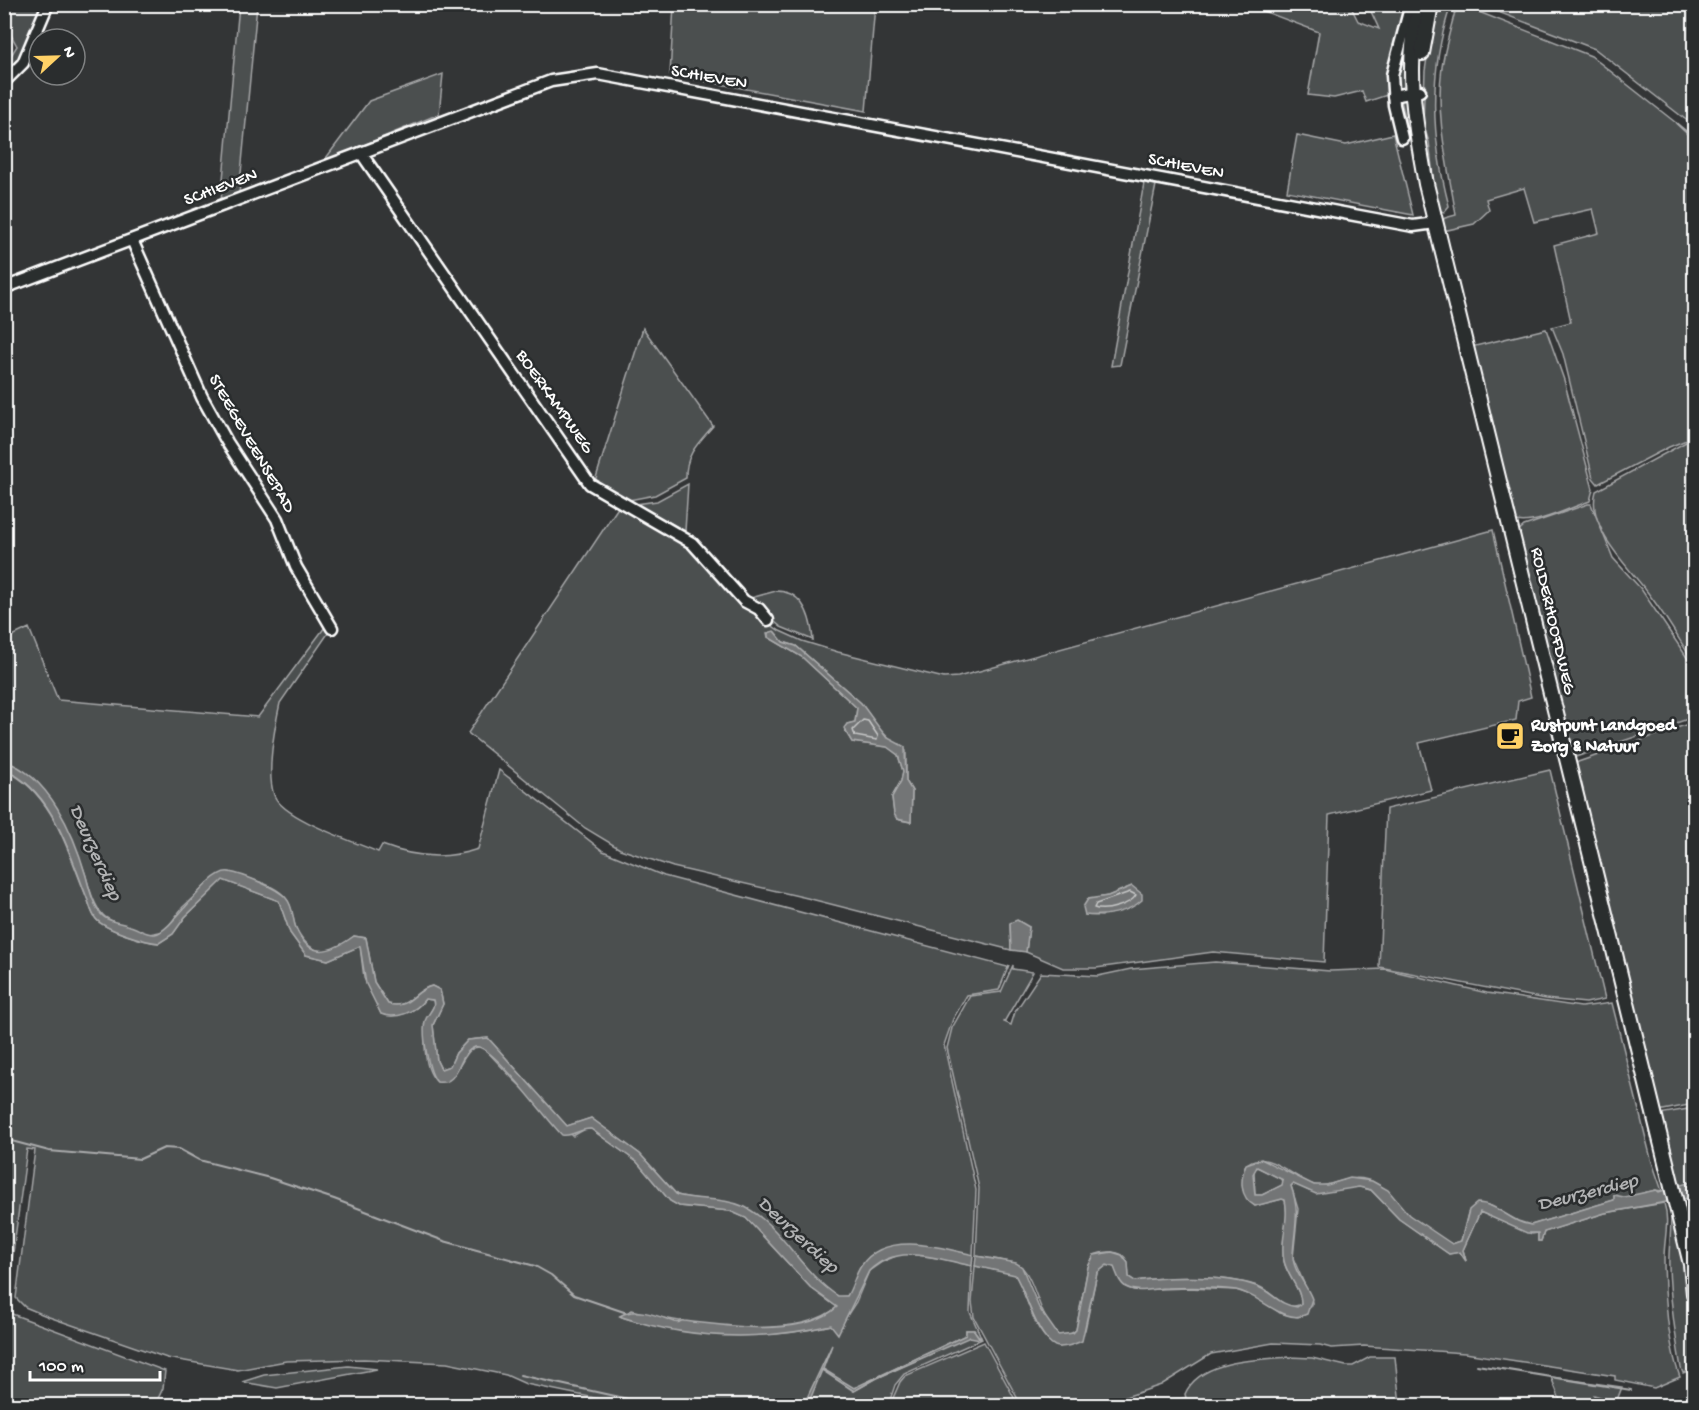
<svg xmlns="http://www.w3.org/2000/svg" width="1699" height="1410" viewBox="0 0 1699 1410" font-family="'Gochi Hand',sans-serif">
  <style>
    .green { fill: #4c4f50; stroke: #a6a7a8; stroke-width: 1.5; fill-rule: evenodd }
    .water { fill: #737576; stroke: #abacad; stroke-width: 1.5; fill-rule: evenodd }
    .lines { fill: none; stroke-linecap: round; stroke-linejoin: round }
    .shore { stroke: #c7c8c8; stroke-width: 1.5 }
    .stream { stroke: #abacad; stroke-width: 2 }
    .minor-casing { stroke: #fff; stroke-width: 15 }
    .major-casing { stroke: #fff; stroke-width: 18 }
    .minor { stroke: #2a2d2e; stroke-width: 10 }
    .major { stroke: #2a2d2e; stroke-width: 14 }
    .labels { text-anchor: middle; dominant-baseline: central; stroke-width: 5; stroke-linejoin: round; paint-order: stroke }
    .street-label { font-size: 18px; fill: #fff; stroke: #2a2d2e }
    .poi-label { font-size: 18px; font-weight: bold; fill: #fff; stroke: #2a2d2e; text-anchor: start }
    .water-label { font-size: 20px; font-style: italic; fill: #b2b3b4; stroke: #2a2d2e }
  </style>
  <rect width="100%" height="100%" fill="#333536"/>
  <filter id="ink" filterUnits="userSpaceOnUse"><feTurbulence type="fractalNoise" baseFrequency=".0167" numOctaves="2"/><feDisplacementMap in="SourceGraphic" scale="12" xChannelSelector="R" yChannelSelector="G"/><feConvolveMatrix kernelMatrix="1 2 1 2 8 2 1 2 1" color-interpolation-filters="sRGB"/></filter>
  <g filter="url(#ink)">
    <g class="green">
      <polygon points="5,5 41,5 18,63 5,76 5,65 17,46 5,24"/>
      <polygon points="239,5 257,5 239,194 221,201"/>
      <polygon points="674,5 875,5 866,111 670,75"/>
      <polygon points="1247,5 1350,5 1358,21 1379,29 1368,5 1405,5 1390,70 1390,94 1366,102 1362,91 1334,98 1308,95 1319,32"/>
      <polygon points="1414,5 1416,165 1396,78"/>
      <path d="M 1435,5 L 1451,5 C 1428,72 1431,137 1449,206 L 1444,212 L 1437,210 L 1429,142 L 1423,124 L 1425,71 Z"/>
      <path d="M 1461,5 L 1591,56 L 1694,137 L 1694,437 L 1669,447 L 1598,484 L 1593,478 L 1563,354 L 1552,327 L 1571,322 L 1554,245 L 1599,233 L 1593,209 L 1534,222 L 1524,188 L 1486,199 L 1489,210 L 1474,224 L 1443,231 L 1440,223 L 1445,218 L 1456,215 C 1448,166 1435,117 1442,67 C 1445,47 1451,27 1456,8 Z"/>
      <polygon points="1480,5 1694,5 1694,126 1595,49"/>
      <polygon points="443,74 439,114 323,162 369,101"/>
      <polygon points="1393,134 1413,215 1287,191 1297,135 1346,145"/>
      <polygon points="1144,183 1156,185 1120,365 1111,366"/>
      <path d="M 643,328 L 713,426 C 698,443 685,455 686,478 L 655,495 L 629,500 L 595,481 Z"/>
      <path d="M 1546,329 L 1564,380 L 1593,489 L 1590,501 C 1571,507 1532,528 1513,520 L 1471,347 Z"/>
      <path d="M 1686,442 L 1694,442 L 1694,663 C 1680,641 1667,618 1651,597 C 1632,569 1585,530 1596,491 Z"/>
      <polygon points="688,484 685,531 636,504 657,501"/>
      <polygon points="1588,504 1591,504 1613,558 1641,589 1694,668 1694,717 1576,757 1571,754 1516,533 1524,526"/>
      <path d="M 619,506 L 681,540 L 743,606 L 780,631 L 802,641 L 838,652 L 944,678 L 958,677 L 1493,530 L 1531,697 L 1518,701 L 1516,720 L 1419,743 L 1431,790 L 1329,815 L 1324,962 L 1213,952 L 1096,968 L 1063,968 L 1026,952 L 1029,927 L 1010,924 L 1011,950 L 807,898 L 673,867 L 620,849 L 585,828 L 468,733 ZM 775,632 L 783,642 L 796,646 L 861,703 L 877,726 L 894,744 L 900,744 L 906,751 L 906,781 L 912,791 L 911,822 L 900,820 L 894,814 L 892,797 L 901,781 L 903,771 L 898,755 L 888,747 L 852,742 L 845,731 L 847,724 L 855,722 L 857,708 L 802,657 L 768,637 L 767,633 ZM 1132,886 L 1102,916 L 1085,915 L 1088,900 L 1108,896 Z"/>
      <path d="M 776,591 C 804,591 811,617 813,640 L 781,627 L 747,599 Z"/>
      <path d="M 325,627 L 329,632 L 280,703 C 275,726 266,773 274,795 C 282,818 355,842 378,852 L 382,845 C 413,857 446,860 478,849 L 499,770 L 603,851 L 664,876 L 1007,967 L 1009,965 L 999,990 L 967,995 L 953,1019 L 944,1045 L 976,1190 L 973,1255 L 919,1245 L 891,1246 L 847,1296 L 838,1297 C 802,1274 777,1220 740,1206 C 720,1198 698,1201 677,1195 L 640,1154 L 591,1118 L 567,1126 L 488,1038 L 468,1040 L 456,1053 L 450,1066 L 441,1069 L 437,1061 L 433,1025 L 443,1004 L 440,990 L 432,986 C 414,989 410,1010 388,1004 L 374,982 L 366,938 L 354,936 C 332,953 313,960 297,930 C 291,919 294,906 284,896 C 273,883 245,878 229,872 L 208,883 L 182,908 L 165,931 L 149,934 C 139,931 110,922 103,915 C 93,905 89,886 85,873 C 71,832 49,777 5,761 L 4,640 L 29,628 L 58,700 L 258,717 Z"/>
      <polygon points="1694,722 1694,1104 1658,1111 1652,1072 1638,1030 1575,765 1578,762"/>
      <path d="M 5,770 C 54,793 68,853 87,898 C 90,905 91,913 96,919 C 105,930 145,942 159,943 L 173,934 L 185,917 L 223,880 L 279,901 L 290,933 L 306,955 L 328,960 L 360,946 L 364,978 L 381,1014 C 396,1019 416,1012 425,999 L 433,1000 L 434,1006 C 422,1023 421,1067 437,1082 C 465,1080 461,1040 484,1048 L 514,1080 L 573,1136 L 585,1129 L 591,1129 L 637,1162 L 670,1201 L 679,1206 L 730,1211 L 746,1218 L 811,1288 L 837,1307 C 797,1342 678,1325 632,1310 L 620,1316 C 633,1322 647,1323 661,1327 C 719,1340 774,1338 832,1325 L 837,1331 L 856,1302 L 869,1271 L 882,1262 L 903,1253 L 944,1259 L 972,1266 L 970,1312 L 982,1339 L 904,1374 L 895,1385 L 888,1406 L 629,1405 L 526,1384 L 506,1375 L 447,1363 L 364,1359 L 286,1361 L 238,1370 L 167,1358 L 49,1317 L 25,1307 L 16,1298 L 35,1150 L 27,1149 L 8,1290 L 5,1293 ZM 966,1330 L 974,1330 L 980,1338 L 970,1336 L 877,1378 L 854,1391 L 826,1372 L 853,1388 L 859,1386 L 966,1335 Z"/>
      <polygon points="1550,770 1605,999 1586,1003 1545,999 1379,967 1386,809"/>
      <path d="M 1215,962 L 1330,971 L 1385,969 L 1487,993 L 1581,1007 L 1612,1003 L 1651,1159 L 1662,1191 L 1656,1190 L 1623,1198 L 1614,1195 L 1614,1200 L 1531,1225 L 1518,1221 L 1491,1206 L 1468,1213 L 1461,1241 L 1452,1244 C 1441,1240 1412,1219 1403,1210 C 1394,1201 1389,1190 1377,1184 C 1349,1168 1331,1192 1311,1184 C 1293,1177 1262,1146 1245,1166 L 1243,1190 L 1255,1206 L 1282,1199 L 1285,1200 C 1291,1221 1279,1241 1284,1261 C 1287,1276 1302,1290 1301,1304 C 1286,1313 1273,1293 1260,1287 C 1232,1275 1165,1276 1135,1281 L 1129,1277 C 1128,1272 1129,1265 1127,1261 C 1122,1249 1103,1251 1094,1255 L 1088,1267 L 1076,1330 L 1070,1334 L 1058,1335 C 1038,1319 1035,1272 1017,1264 C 1013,1262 982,1257 976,1256 L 979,1188 L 947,1048 L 952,1028 L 970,996 L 1001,992 L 1013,965 L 1013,969 L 1033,972 L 1004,1022 L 1011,1025 L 1015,1012 L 1041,973 L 1098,976 L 1131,969 Z"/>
      <polygon points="1694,1108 1694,1181 1679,1187 1659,1114"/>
      <polygon points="1257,1167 1283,1180 1283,1185 1262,1195 1255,1195 1254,1170"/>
      <path d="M 1294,1183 L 1309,1191 L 1360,1187 L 1371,1190 L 1399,1219 L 1449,1254 L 1460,1252 L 1466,1261 L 1463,1250 L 1480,1212 L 1532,1234 L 1538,1233 L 1538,1241 L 1541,1241 L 1544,1232 L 1605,1213 L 1664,1203 C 1670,1221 1664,1239 1664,1258 C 1664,1292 1668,1345 1680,1377 L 1654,1388 L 1615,1380 L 1615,1376 L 1465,1353 L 1364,1346 L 1331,1348 L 1320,1345 L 1273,1343 L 1211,1354 L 1161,1385 L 1102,1405 L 1021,1405 L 974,1317 L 972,1302 L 975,1266 L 1015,1274 C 1029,1295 1032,1338 1060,1347 L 1085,1330 L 1097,1273 L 1107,1265 L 1114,1267 L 1125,1287 L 1134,1290 L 1188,1288 L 1236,1290 L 1257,1297 L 1280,1313 L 1298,1317 L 1312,1306 L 1312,1302 L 1293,1258 L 1298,1209 L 1291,1186 Z"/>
      <path d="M 1670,1206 L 1687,1263 L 1694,1325 L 1694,1375 L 1690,1376 L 1688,1371 L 1683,1373 L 1681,1368 C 1675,1334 1670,1300 1669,1266 C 1668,1246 1673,1227 1670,1206 Z"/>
      <polygon points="4,1311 165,1371 163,1388 155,1405 5,1405"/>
      <polygon points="984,1342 1018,1405 890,1405 900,1382 905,1376"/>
      <path d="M 1289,1357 L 1312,1358 L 1346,1366 L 1353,1366 L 1370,1357 L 1395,1357 L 1400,1405 L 1131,1405 L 1186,1398 L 1185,1394 C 1200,1359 1257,1360 1289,1357 Z"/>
      <polygon points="348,1366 377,1369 277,1388 242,1382 264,1375"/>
      <polygon points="1551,1377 1622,1387 1617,1400 1619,1405 1608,1405 1607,1399 1594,1395 1594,1399 1587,1399 1587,1405 1562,1405"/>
    </g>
    <g class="water">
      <polygon points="774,631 783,642 796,646 861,703 886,737 905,747 906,781 912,791 911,822 897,819 894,814 892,797 901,781 903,771 898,755 887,747 852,742 844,728 847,724 855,722 857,708 802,657 768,637 768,633"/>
      <path d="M 4,761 C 49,775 74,834 86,876 C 89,888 94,909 104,917 C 110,922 122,923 130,926 C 138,928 146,935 155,934 C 172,932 209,868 229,872 C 242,874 278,888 286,898 C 294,907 292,918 296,928 C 309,961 332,952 354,936 L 366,938 L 374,982 L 388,1004 C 410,1010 414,990 432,986 L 440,990 L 443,1004 L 433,1025 L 437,1061 L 441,1069 L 450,1066 L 456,1053 L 468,1040 L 488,1038 L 567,1126 L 591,1118 L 640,1154 L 677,1195 C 699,1201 723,1197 745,1207 C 782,1226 802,1274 838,1296 L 847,1296 C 853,1286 855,1275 861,1266 C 884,1230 941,1247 973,1255 L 972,1266 C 937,1259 898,1242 869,1271 L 838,1334 L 831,1325 C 762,1341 691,1340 622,1317 L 620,1316 C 637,1306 658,1316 675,1322 C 682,1324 678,1320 684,1321 C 724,1325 803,1339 837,1307 L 811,1288 L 746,1218 L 730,1211 L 679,1206 L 670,1201 L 637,1162 L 591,1129 C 580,1128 574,1137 562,1135 C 548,1122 491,1042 475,1047 C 457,1053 461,1086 437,1082 C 428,1073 422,1033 425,1021 C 428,1012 436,1009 433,1000 L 425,999 C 416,1012 396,1020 381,1014 L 366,984 L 360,946 L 328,960 L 306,955 L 290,933 L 279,901 L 223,880 L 185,917 L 173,934 L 159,943 C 146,942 105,930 96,919 C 91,913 90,905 87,898 C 70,855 53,790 5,770 Z"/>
      <path d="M 1132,886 L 1142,894 L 1142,900 C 1128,913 1104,917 1085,915 L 1083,907 L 1088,899 L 1108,896 Z"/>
      <polygon points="1017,920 1029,927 1026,952 1011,950 1010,923"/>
      <path d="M 1261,1159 L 1314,1185 L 1327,1185 L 1350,1178 L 1372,1181 L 1388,1190 L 1409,1215 L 1452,1244 L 1461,1241 L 1469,1210 L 1477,1203 C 1498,1203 1511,1223 1531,1225 L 1614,1200 L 1614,1195 L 1624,1197 L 1656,1190 L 1659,1192 L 1694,1181 L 1694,1197 L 1605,1213 L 1544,1232 L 1541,1241 L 1538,1241 L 1538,1233 L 1527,1233 L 1480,1212 L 1463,1250 L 1466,1261 L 1460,1252 L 1449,1254 L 1399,1219 L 1371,1190 L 1359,1187 L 1316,1194 L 1293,1184 L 1291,1186 C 1301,1214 1294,1228 1293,1256 C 1293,1271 1307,1285 1312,1299 L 1307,1314 C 1284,1326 1260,1294 1236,1290 C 1213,1287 1189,1287 1167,1288 C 1154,1288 1138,1294 1126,1287 C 1119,1283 1117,1274 1114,1267 L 1107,1265 L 1097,1273 L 1082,1341 C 1075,1344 1062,1349 1055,1346 C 1036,1336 1026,1292 1015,1275 L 975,1266 L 976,1256 L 1016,1263 L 1022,1267 L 1039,1308 L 1058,1335 L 1073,1333 L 1076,1330 L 1088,1267 L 1094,1255 L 1112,1252 L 1122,1255 L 1128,1263 L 1129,1277 L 1135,1281 C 1166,1276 1226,1275 1256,1286 C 1271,1291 1280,1306 1297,1307 L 1301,1304 C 1302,1290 1287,1276 1284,1261 C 1279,1241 1290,1221 1285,1200 L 1282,1199 L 1255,1206 C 1239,1197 1240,1179 1246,1164 ZM 1257,1167 L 1283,1180 L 1282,1185 L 1262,1195 L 1255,1195 L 1253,1174 Z"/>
      <polygon points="966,1330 974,1330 980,1339 970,1337 877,1378 854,1391 822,1370 809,1402 806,1400 832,1345 823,1369 854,1388 966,1335"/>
    </g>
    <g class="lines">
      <g class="shore">
        <polygon points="863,720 868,721 878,736 877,740 855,736 853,730"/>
        <path d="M 1130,892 L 1136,895 C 1131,905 1105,912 1094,908 L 1096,904 Z"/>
      </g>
      <g class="stream">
        <polyline points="1676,123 1694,140"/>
        <polyline points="4,1139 49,1151 140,1159 164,1148 179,1149 199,1160 270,1178 334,1199 444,1241 535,1266 551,1275 574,1295 627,1313"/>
        <polyline points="1477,1365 1631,1390"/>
        <polyline points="520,1375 659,1406"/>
      </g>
      <g class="minor-casing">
        <g id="minor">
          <polyline points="4,82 23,63 48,4"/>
          <polyline points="1393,96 1420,91"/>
          <polyline points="1402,138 1394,105 1392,75 1411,4"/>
          <polyline points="361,153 590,484 692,543 744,601 759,609 768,620"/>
          <polyline points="132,240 202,397 227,442 277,519 296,567 332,628"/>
          <polyline points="4,288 551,81 598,74 1413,226 1435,223"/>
        </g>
      </g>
      <g class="major-casing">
        <g id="major">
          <path d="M 1420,4 C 1404,64 1415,125 1426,184 L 1691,1264 L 1694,1294"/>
          <polyline points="1422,53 1431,4"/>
        </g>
      </g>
      <use href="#minor" class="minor"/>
      <use href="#major" class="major"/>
    </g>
  </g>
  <defs>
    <g id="cafe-square" transform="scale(1.5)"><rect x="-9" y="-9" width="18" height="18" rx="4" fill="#ffd166" stroke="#2a2d2e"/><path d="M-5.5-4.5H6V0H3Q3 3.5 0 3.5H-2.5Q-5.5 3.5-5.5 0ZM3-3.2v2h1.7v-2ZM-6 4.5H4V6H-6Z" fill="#111"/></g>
  </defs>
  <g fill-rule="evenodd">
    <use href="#cafe-square" x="1510" y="736"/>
  </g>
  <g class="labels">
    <g class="street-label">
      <text transform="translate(709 78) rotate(10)">SCHIEVEN</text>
      <text transform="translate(1186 167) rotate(11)">SCHIEVEN</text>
      <text transform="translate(221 188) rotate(-21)">SCHIEVEN</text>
      <text transform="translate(554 402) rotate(55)">BOERKAMPWEG</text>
      <text transform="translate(251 444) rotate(60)">STEEGEVEENSEPAD</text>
      <text transform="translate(1552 621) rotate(77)">ROLDERHOOFDWEG</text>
    </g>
    <g class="poi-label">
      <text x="1531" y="726">Rustpunt Landgoed<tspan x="1531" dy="21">Zorg &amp; Natuur</tspan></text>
    </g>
    <g class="water-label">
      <text transform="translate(94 853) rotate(66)">Deurzerdiep</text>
      <text transform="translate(1588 1194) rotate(-14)">Deurzerdiep</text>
      <text transform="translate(797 1236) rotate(43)">Deurzerdiep</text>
    </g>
  </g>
  <rect width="1699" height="1410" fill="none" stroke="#2a2d2e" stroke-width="24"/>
  <rect x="12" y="12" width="1675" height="1386" fill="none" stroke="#fff" stroke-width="2" filter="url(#ink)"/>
  <g transform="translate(57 57) rotate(68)"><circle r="28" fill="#2a2d2e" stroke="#7f8182" stroke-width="1.5"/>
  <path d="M0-4.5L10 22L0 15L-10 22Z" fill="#ffd166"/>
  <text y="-9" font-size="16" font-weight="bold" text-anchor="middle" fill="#ffffff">N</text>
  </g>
  <path d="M30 1371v9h130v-9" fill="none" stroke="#ffffff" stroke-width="3"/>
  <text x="39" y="1371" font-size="18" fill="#ffffff" stroke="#2a2d2e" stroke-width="4.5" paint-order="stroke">100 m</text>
</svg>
